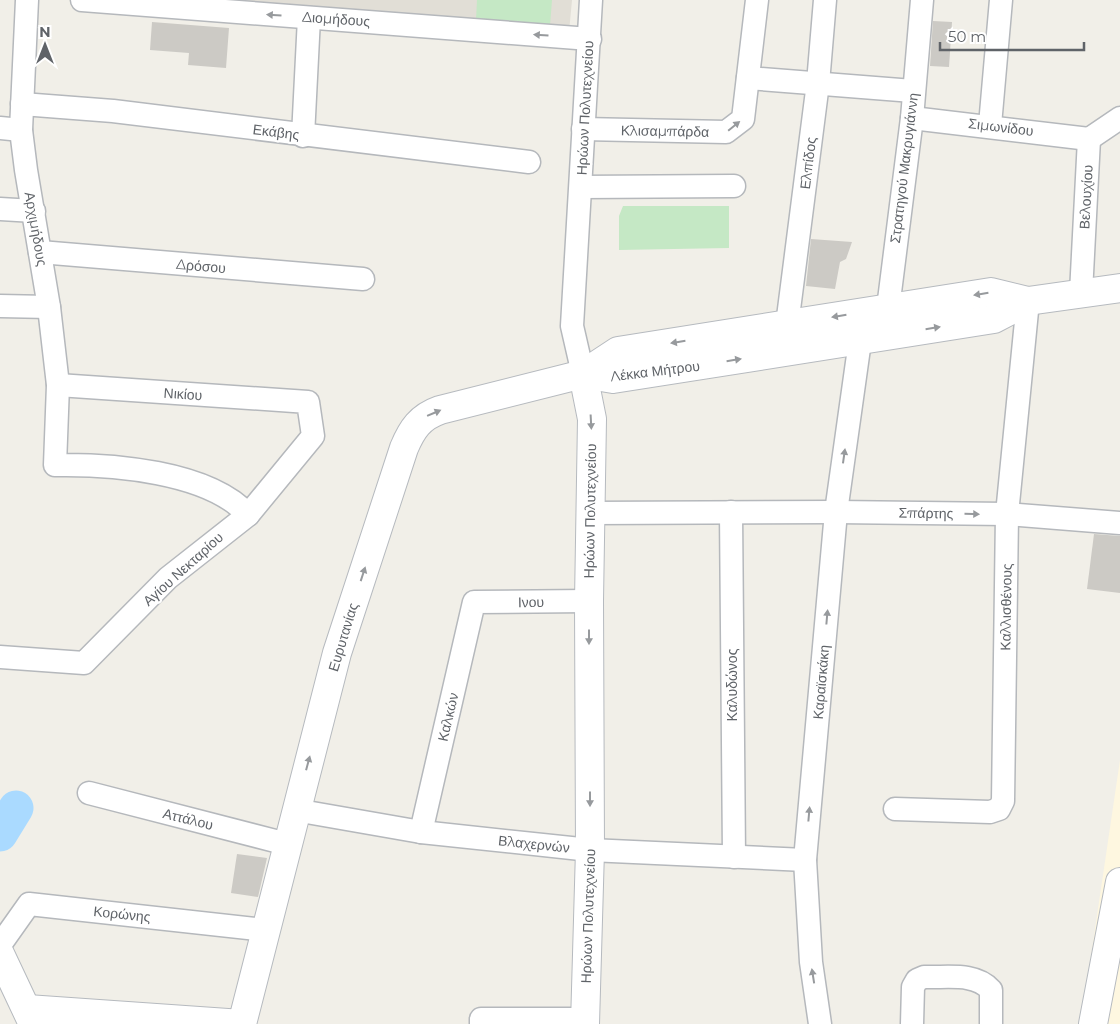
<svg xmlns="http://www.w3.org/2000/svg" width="1120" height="1024" viewBox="0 0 1120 1024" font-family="Montserrat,sans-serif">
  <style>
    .commercial { fill: #fef7e0 }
    .education { fill: #e1ded6 }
    .green { fill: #c5e8c5 }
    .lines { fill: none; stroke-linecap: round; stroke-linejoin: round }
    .river { stroke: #aadaff; stroke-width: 35 }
    .building { fill: #cccac5 }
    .street-casing { stroke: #b5b8bc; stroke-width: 25 }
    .secondary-casing { stroke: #b6babf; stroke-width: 30 }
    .street { stroke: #fff; stroke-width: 22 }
    .secondary { stroke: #fff; stroke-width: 28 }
    .oneway { fill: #979a9d }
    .labels { text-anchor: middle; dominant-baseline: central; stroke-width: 4.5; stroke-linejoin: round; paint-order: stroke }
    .street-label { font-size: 14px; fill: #5f6368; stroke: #fff }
  </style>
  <rect width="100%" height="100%" fill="#f1efe8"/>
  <polygon class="commercial" points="1120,760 1120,1024 1081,1024"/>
  <polygon class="education" points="169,0 572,0 569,32"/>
  <g class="green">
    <polygon points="477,0 552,0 550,26 476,20"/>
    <polygon points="623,206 729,206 729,248 619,250 619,216"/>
  </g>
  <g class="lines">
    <polyline class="river" points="0,834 16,808"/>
  </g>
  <g class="building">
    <polygon points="933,21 952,22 949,67 930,66"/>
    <polygon points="152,22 229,28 226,68 188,65 189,53 150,50"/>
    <polygon points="811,239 852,242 846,259 840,262 835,289 806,286"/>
    <polygon points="1094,534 1120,536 1120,593 1087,589"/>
    <polygon points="237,854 267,858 258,897 231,893"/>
  </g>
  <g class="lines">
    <g class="street-casing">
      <g id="street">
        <path d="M 27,0 L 21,130 L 26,170 L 49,307 L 58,385 L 55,465 C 110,464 209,471 248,515"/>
        <polyline points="82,0 590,39"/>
        <polyline points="748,78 913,91"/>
        <polyline points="22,104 113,111 529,162"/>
        <polyline points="912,118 1089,139"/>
        <polyline points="990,125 1001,0"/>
        <polyline points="0,128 21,130"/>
        <polyline points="583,129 726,132 743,119 757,0"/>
        <polyline points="303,136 309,18"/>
        <polyline points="1089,139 1120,118"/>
        <polyline points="581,187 734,186"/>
        <polyline points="0,209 34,211"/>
        <polyline points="40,252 363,279"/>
        <polyline points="1081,293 1089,139"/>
        <polyline points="0,306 49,307"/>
        <polyline points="886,324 912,118 922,0"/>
        <polyline points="787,325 818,83 825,0"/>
        <polyline points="583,374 572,326 591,0"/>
        <polyline points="731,512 734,857"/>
        <polyline points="590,513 836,512 1007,514 1120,523"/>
        <polyline points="0,657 84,663 168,578 248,515 313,436 308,402 58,385"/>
        <polyline points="89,793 287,844"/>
        <polyline points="895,809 990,812 999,809 1003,801 1007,514 1028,301"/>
        <polyline points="295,810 421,832 590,850 805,860"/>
        <polyline points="421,832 474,602 589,601"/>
        <polyline points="0,945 29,904 265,930"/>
        <polyline points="481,1024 481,1019 585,1019"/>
        <polyline points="820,1024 811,962 805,860 836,512 860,341"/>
        <path d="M 912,1024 L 913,987 L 917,980 L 924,977 C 947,978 975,972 991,990 L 991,1024"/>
      </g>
    </g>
    <g class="secondary-casing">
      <g id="secondary">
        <polyline points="583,374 592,419 589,601 590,850 585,1024"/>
        <polyline points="583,374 613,379 994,319 1028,301 1120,288"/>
        <polyline points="0,954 33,1024"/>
        <path d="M 27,1009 L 242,1024 L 337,653 L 404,448 C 412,429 420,417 440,410 L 583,374 L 618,351 L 991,292 L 1028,301"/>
        <polyline points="1093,1024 1120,882"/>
      </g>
    </g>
    <use href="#street" class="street"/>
    <use href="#secondary" class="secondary"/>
  </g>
  <defs><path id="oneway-solid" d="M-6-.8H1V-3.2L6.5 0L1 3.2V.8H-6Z" transform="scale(1.25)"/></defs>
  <g class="oneway">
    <use href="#oneway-solid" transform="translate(274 15) rotate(-176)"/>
    <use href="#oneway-solid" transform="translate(541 35) rotate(-176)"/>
    <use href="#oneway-solid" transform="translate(734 126) rotate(-39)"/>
    <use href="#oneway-solid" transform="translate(981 294) rotate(171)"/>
    <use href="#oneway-solid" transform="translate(839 316) rotate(171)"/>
    <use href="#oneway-solid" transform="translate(933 328) rotate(-9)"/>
    <use href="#oneway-solid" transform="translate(678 342) rotate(171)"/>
    <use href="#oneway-solid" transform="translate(734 360) rotate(-9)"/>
    <use href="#oneway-solid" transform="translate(434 413) rotate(-23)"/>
    <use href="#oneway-solid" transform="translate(591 422) rotate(87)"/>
    <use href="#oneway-solid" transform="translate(844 456) rotate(-82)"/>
    <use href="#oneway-solid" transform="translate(972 514) rotate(1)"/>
    <use href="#oneway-solid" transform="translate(363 574) rotate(-72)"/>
    <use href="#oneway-solid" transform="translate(827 617) rotate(-85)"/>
    <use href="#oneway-solid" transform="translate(589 637) rotate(90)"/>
    <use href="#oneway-solid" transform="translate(308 763) rotate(-75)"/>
    <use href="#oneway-solid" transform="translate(590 799) rotate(90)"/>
    <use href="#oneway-solid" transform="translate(809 814) rotate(-85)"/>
    <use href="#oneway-solid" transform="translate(813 976) rotate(-99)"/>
  </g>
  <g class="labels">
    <g class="street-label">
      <text transform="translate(336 19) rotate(4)">Διομήδους</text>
      <text transform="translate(585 108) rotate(-87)">Ηρώων Πολυτεχνείου</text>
      <text transform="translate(1001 127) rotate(7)">Σιμωνίδου</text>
      <text transform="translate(665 131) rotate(1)">Κλισαμπάρδα</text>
      <text transform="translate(276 132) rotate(7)">Εκάβης</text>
      <text transform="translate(808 163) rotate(-83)">Ελπίδος</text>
      <text transform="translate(904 168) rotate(-83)">Στρατηγού Μακρυγιάννη</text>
      <text transform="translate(1086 197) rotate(-87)">Βελουχίου</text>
      <text transform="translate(36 229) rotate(80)">Αρχιμήδους</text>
      <text transform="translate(201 266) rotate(5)">Δρόσου</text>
      <text transform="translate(655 371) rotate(-7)">Λέκκα Μήτρου</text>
      <text transform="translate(183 394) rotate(4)">Νικίου</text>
      <text transform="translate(590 511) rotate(-89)">Ηρώων Πολυτεχνείου</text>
      <text transform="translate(926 513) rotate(1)">Σπάρτης</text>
      <text transform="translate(183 569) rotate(-42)">Αγίου Νεκταρίου</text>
      <text transform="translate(531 602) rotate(-1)">Ινου</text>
      <text transform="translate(1006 607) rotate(-89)">Καλλισθένους</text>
      <text transform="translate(343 637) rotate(-73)">Ευρυτανίας</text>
      <text transform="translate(821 682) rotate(-85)">Καραϊσκάκη</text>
      <text transform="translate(732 685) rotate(-90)">Καλυδώνος</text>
      <text transform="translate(448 717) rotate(-77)">Καλκών</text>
      <text transform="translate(188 819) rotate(14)">Αττάλου</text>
      <text transform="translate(534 844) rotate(6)">Βλαχερνών</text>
      <text transform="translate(122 914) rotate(6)">Κορώνης</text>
      <text transform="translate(588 916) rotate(-88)">Ηρώων Πολυτεχνείου</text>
    </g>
  </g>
  <g transform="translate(45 45)" stroke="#ffffff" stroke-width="4" paint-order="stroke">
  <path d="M0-4L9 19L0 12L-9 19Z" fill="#5f6368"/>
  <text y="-8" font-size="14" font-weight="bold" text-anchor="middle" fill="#5f6368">N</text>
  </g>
  <path d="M940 42v8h144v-8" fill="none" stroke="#5f6368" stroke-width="2.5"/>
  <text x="948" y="42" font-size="15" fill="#5f6368" stroke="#ffffff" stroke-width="4" paint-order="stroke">50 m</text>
</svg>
